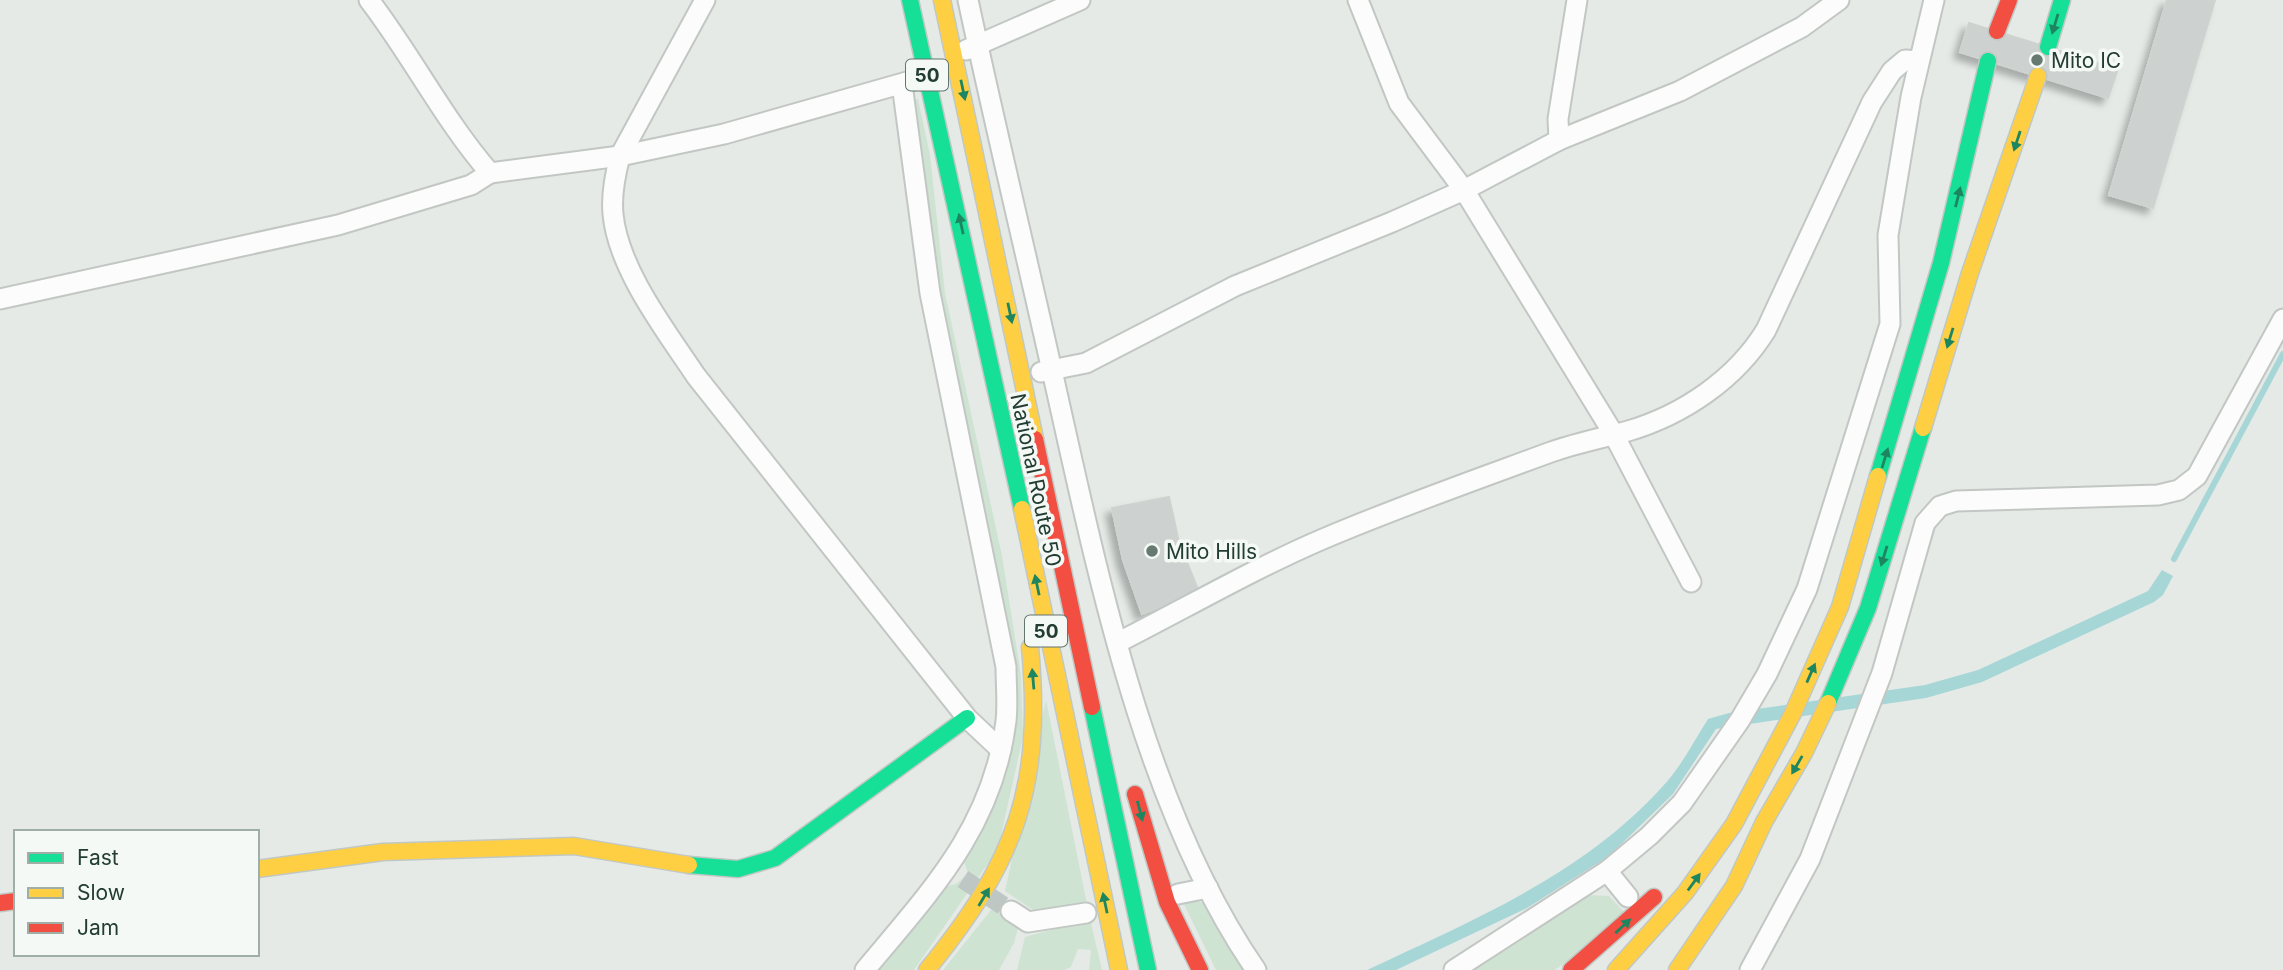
<svg xmlns="http://www.w3.org/2000/svg" width="2283" height="970" viewBox="0 0 2283 970" font-family="Inter,sans-serif">
  <style>
    .green { fill: #cfe3d3 }
    .water { fill: #a7d6d6 }
    .lines { fill: none; stroke-linecap: round; stroke-linejoin: round }
    .stream { stroke: #a7d6d6; stroke-width: 6 }
    .building { fill: #cdd1cf; stroke: #ced3d0; stroke-width: 2; filter: url(#shadow) }
    .street-tunnel { stroke: #bec7c3; stroke-width: 19; stroke-dasharray: 19 10; stroke-linecap: butt }
    .street-casing { stroke: #c2c7c4; stroke-width: 23 }
    .fast-casing { stroke: #c1c8c4; stroke-width: 19 }
    .slow-casing { stroke: #c1c8c4; stroke-width: 19 }
    .jam-casing { stroke: #c1c8c4; stroke-width: 19 }
    .street { stroke: #fbfcfb; stroke-width: 19 }
    .fast { stroke: #16e098; stroke-width: 16 }
    .slow { stroke: #ffcf43; stroke-width: 16 }
    .jam { stroke: #f24e42; stroke-width: 16 }
    .oneway { fill: #1d8660 }
    .poi-dot { fill: #677a72; stroke: #f4f9f6; stroke-width: 2.5 }
    .labels { text-anchor: middle; dominant-baseline: central; stroke-width: 7; stroke-linejoin: round; paint-order: stroke }
    .shield { fill: #f4f9f6; stroke: #62756e; stroke-width: 2 }
    .shield-label { font-size: 19px; font-weight: bold; fill: #233d33 }
    .poi-label { font-size: 21px; fill: #233d33; stroke: #f4f9f6; text-anchor: start }
    .street-label { font-size: 21px; fill: #233d33; stroke: #f4f9f6 }
  </style>
  <defs>
    <filter id="shadow"><feDropShadow dx="-6" dy="6" stdDeviation="3.5" flood-color="#0004"/></filter>
  </defs>
  <rect width="100%" height="100%" fill="#e5eae7"/>
  <g class="green">
    <path d="M 918,99 L 930,155 L 945,293 L 1002,556 L 1021,675 L 1023,737 L 998,849 L 914,970 L 878,970 L 945,887 L 956,884 L 968,873 L 963,859 C 989,824 1009,776 1014,732 C 1021,676 1007,619 996,564 C 977,476 953,388 939,300 C 928,233 925,166 912,100 Z"/>
    <polygon points="1046,700 1087,904 1039,914 1005,891"/>
    <polygon points="1590,895 1609,896 1626,914 1555,970 1470,970 1571,903"/>
    <polygon points="1181,898 1205,903 1246,970 1216,970"/>
    <polygon points="995,905 1018,928 1014,943 999,970 943,970"/>
    <polygon points="1090,919 1102,970 1089,970 1091,950 1078,949 1071,967 1064,970 1017,970 1025,937"/>
  </g>
  <path class="water" d="M 2162,570 L 2173,576 L 2163,595 L 2154,602 L 1982,682 L 1926,698 L 1716,729 L 1673,794 L 1609,856 L 1527,908 L 1396,970 L 1367,970 C 1473,920 1583,875 1663,786 C 1681,767 1694,741 1708,719 L 1729,713 L 1925,685 L 1978,670 L 2148,591 Z"/>
  <g class="lines">
    <polyline class="stream" points="2174,559 2283,354"/>
  </g>
  <g class="building">
    <polygon points="2167,0 2215,0 2153,208 2109,195"/>
    <polygon points="1969,23 2118,69 2108,98 1960,52"/>
    <polygon points="1169,497 1179,542 1199,592 1142,614 1123,560 1112,508"/>
  </g>
  <g class="lines">
    <polyline class="street-tunnel" points="963,879 1011,911"/>
    <g class="street-casing">
      <g id="street">
        <path d="M 369,0 C 412,56 444,120 490,173 L 620,156 L 724,134 L 914,80"/>
        <path d="M 705,0 L 620,156 C 615,175 611,194 613,214 C 618,269 666,331 696,376 L 967,718 L 1001,750"/>
        <path d="M 968,0 C 996,131 1028,262 1057,393 C 1099,580 1146,811 1256,970"/>
        <polyline points="1358,0 1399,103 1464,190 1613,433 1691,582"/>
        <polyline points="966,50 1080,0"/>
        <polyline points="1559,140 1558,119 1577,0"/>
        <polyline points="0,299 338,225 471,185 490,173"/>
        <polyline points="1041,372 1086,363 1235,286 1392,222 1464,190 1559,140 1680,91 1802,27 1839,0"/>
        <path d="M 1119,642 C 1186,608 1253,569 1323,539 C 1398,507 1475,480 1551,452 C 1577,443 1602,438 1628,431 C 1683,415 1736,379 1766,330 L 1872,102 L 1892,71 L 1905,60 L 1919,61"/>
        <polyline points="1607,871 1628,897"/>
        <polyline points="1178,894 1208,888"/>
        <polyline points="1011,911 1028,922 1086,913"/>
        <path d="M 865,970 C 930,892 993,827 1006,721 C 1008,703 1006,684 1006,667 L 930,293 L 902,84"/>
        <polyline points="1454,970 1607,871 1649,836 1682,803 1740,720 1767,674 1807,589 1890,324 1888,235 1911,97 1934,0"/>
        <polyline points="1750,970 1810,859 1882,673 1925,523 1940,506 1956,501 2158,495 2179,490 2197,476 2283,319"/>
      </g>
    </g>
    <g class="fast-casing">
      <g id="fast">
        <polyline points="910,0 1022,509"/>
        <polyline points="2048,47 2062,0"/>
        <polyline points="1878,476 1941,263 1988,61"/>
        <polyline points="1828,703 1868,608 1923,428"/>
        <polyline points="1092,707 1148,970"/>
        <polyline points="689,865 738,869 775,858 967,718"/>
      </g>
    </g>
    <g class="slow-casing">
      <g id="slow">
        <polyline points="942,0 1035,439"/>
        <polyline points="1923,428 1970,273 2038,76"/>
        <polyline points="1022,509 1119,970"/>
        <polyline points="257,869 383,852 574,846 689,865"/>
        <path d="M 927,970 C 1016,861 1043,788 1030,647"/>
        <polyline points="1616,970 1685,893 1734,824 1793,713 1840,607 1878,476"/>
        <polyline points="1677,970 1734,886 1764,822 1804,753 1828,703"/>
      </g>
    </g>
    <g class="jam-casing">
      <g id="jam">
        <polyline points="1997,31 2009,0"/>
        <polyline points="1035,439 1092,707"/>
        <polyline points="1135,794 1167,902 1200,970"/>
        <polyline points="0,903 16,901"/>
        <polyline points="1571,970 1654,897"/>
      </g>
    </g>
    <use href="#street" class="street"/>
    <use href="#fast" class="fast"/>
    <use href="#slow" class="slow"/>
    <use href="#jam" class="jam"/>
  </g>
  <defs><path id="oneway-solid" d="M-6-.8H1V-3.2L6.5 0L1 3.2V.8H-6Z" transform="scale(1.75)"/></defs>
  <g class="oneway">
    <use href="#oneway-solid" transform="translate(2055 24) rotate(107)"/>
    <use href="#oneway-solid" transform="translate(963 90) rotate(78)"/>
    <use href="#oneway-solid" transform="translate(2017 141) rotate(108)"/>
    <use href="#oneway-solid" transform="translate(1958 197) rotate(-76)"/>
    <use href="#oneway-solid" transform="translate(961 224) rotate(-102)"/>
    <use href="#oneway-solid" transform="translate(1010 313) rotate(78)"/>
    <use href="#oneway-solid" transform="translate(1950 338) rotate(107)"/>
    <use href="#oneway-solid" transform="translate(1885 458) rotate(-73)"/>
    <use href="#oneway-solid" transform="translate(1884 556) rotate(107)"/>
    <use href="#oneway-solid" transform="translate(1037 585) rotate(-102)"/>
    <use href="#oneway-solid" transform="translate(1811 673) rotate(-66)"/>
    <use href="#oneway-solid" transform="translate(1033 679) rotate(-95)"/>
    <use href="#oneway-solid" transform="translate(1797 765) rotate(120)"/>
    <use href="#oneway-solid" transform="translate(1140 811) rotate(75)"/>
    <use href="#oneway-solid" transform="translate(1694 882) rotate(-54)"/>
    <use href="#oneway-solid" transform="translate(984 897) rotate(-59)"/>
    <use href="#oneway-solid" transform="translate(1105 903) rotate(-102)"/>
    <use href="#oneway-solid" transform="translate(1623 926) rotate(-43)"/>
  </g>
  <g class="poi-dot">
    <circle cx="2037" cy="60" r="7"/>
    <circle cx="1152" cy="551" r="7"/>
  </g>
  <g class="labels">
    <g class="shield">
      <rect x="906" y="59.5" width="42" height="31" rx="5"/>
      <rect x="1025" y="615.5" width="42" height="31" rx="5"/>
    </g>
    <g class="shield-label">
      <text x="927" y="75">50</text>
      <text x="1046" y="631">50</text>
    </g>
    <g class="poi-label">
      <text x="2051" y="60">Mito IC</text>
      <text x="1166" y="551">Mito Hills</text>
    </g>
    <g class="street-label">
      <text transform="translate(1036 480) rotate(78)">National Route 50</text>
    </g>
  </g>
  <rect x="14" y="830" width="245" height="126" fill="#f4f9f6" stroke="#a0aea8" stroke-width="2"/>
  <rect x="28" y="853" width="35" height="10" fill="#16e098" stroke="#a0aea8" stroke-width="2"/>
  <text x="77" y="865" font-size="21" fill="#233d33">Fast</text>
  <rect x="28" y="888" width="35" height="10" fill="#ffcf43" stroke="#a0aea8" stroke-width="2"/>
  <text x="77" y="900" font-size="21" fill="#233d33">Slow</text>
  <rect x="28" y="923" width="35" height="10" fill="#f24e42" stroke="#a0aea8" stroke-width="2"/>
  <text x="77" y="935" font-size="21" fill="#233d33">Jam</text>
</svg>
